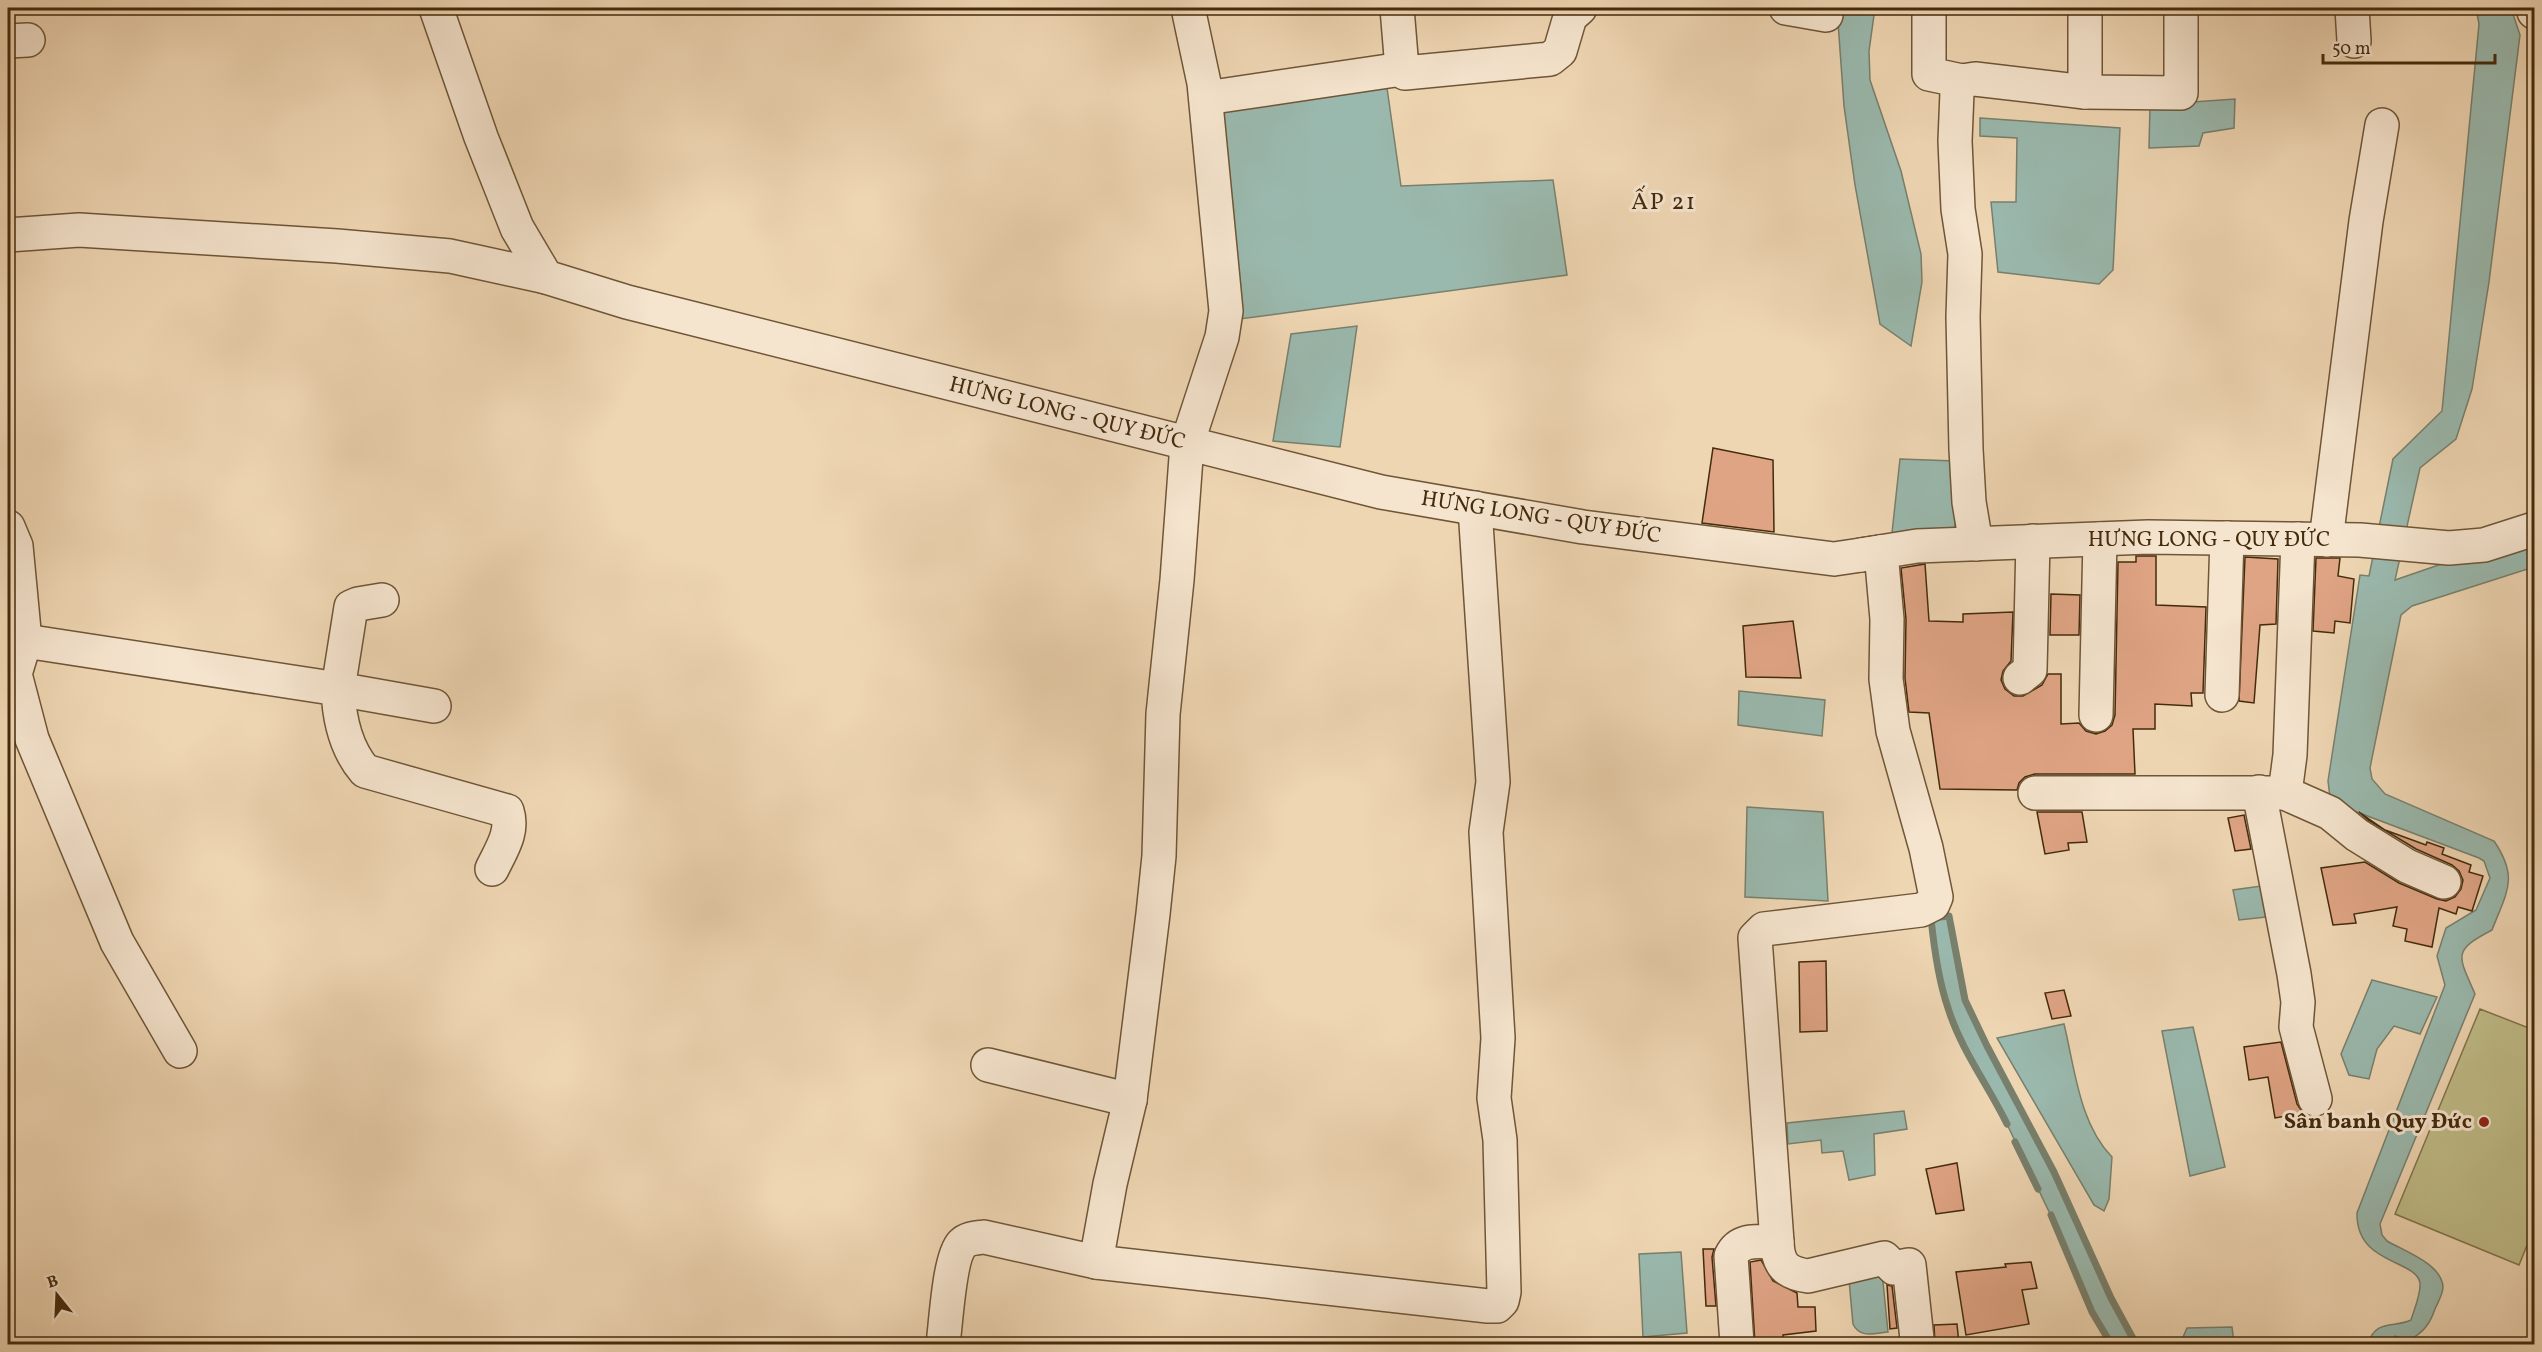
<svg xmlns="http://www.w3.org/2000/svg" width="2542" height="1352" viewBox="0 0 2542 1352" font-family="Vollkorn,serif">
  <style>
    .green { fill: #bfbc88; stroke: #82744a; stroke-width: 1.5 }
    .water { fill: #9ab9ae; stroke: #78806d; stroke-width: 1.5 }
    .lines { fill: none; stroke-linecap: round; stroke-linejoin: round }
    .stream { stroke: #78806d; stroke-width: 7 }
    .building { fill: #dfa484; stroke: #442b0c; stroke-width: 1.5 }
    .minor-casing { stroke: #6f5636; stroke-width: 36 }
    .minor { stroke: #f5e4ce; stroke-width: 33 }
    .poi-dot { fill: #8f2418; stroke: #f5e4ce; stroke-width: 2 }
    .labels { text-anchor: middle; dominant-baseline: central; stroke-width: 6; stroke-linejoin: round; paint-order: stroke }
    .street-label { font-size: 22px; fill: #442b0c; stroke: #f5e4ce }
    .poi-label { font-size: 22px; font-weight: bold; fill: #442b0c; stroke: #f5e4ce; text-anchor: end }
    .neighbourhood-label { font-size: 24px; letter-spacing: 1.5px; fill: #442b0c; stroke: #f5e4ce }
  </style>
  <rect width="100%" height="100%" fill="#efd6b3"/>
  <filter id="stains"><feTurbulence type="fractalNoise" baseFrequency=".00333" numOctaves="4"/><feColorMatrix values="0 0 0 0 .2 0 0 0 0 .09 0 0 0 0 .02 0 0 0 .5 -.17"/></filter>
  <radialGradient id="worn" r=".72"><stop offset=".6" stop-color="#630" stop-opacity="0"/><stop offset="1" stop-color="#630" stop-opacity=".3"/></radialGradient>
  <polygon class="green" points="2480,1009 2534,1030 2534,1228 2519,1265 2395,1214"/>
  <g class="water">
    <polygon points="1837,8 1875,8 1869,51 1870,80 1901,171 1921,254 1922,282 1911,346 1880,324 1855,185 1844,106"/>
    <path d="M 2476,8 L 2511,8 L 2520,35 L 2489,282 L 2472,389 L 2456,439 L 2420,468 L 2395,580 L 2534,532 L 2534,567 L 2412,606 L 2401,615 L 2370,768 L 2372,779 L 2385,794 L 2494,841 C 2519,878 2507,891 2492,930 C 2452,951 2458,955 2475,994 L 2380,1224 L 2382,1235 L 2387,1241 C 2404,1251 2442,1264 2443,1287 C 2443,1294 2438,1302 2435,1309 C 2430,1324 2423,1333 2409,1340 L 2395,1336 L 2388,1344 L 2368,1344 C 2375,1319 2394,1328 2411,1320 C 2414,1310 2421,1294 2420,1283 C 2416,1259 2356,1265 2357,1213 L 2445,985 L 2437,956 L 2446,928 L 2476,910 L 2490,878 L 2484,861 L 2479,858 L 2341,806 L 2330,797 L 2328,781 L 2360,575 L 2369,576 L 2393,459 L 2442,411 L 2479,24 Z"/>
    <polygon points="1387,88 1401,186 1553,180 1567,275 1240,319 1221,110"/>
    <polygon points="2235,99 2234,128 2203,133 2199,146 2149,148 2150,105"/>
    <polygon points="1980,118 2120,128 2113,270 2099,284 1998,272 1991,202 2016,202 2017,138 1980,136"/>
    <polygon points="1357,326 1340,447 1273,441 1291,334"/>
    <polygon points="1900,459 1955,461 1955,530 1892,533"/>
    <polygon points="1739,691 1825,700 1822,736 1738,725"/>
    <polygon points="1747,807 1823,812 1828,901 1745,897"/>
    <polygon points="2261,886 2266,917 2239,920 2233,890"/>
    <polygon points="1949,916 1965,1000 1987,1046 2054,1172 2111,1298 2136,1344 2111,1344 2092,1312 2053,1220 2004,1118 1967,1052 1948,1010 1937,966 1931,918"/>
    <polygon points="2372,980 2437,997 2420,1034 2394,1026 2377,1049 2369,1079 2349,1075 2341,1054"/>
    <path d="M 2064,1024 C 2075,1069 2079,1123 2112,1157 L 2109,1199 L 2104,1211 L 2094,1205 L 1997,1038 Z"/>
    <polygon points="2193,1027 2225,1167 2190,1176 2162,1031"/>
    <polygon points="1904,1111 1907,1129 1874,1134 1875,1175 1849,1180 1843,1151 1822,1153 1821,1140 1788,1144 1787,1123"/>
    <polygon points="1681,1252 1687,1333 1643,1337 1639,1254"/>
    <path d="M 1882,1272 L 1888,1332 C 1875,1333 1860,1339 1853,1324 L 1849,1280 Z"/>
    <polygon points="2232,1327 2234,1344 2180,1344 2187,1328"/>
  </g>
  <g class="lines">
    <g class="stream">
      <path d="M 2007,1124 C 1988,1085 1961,1050 1948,1008 C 1938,979 1934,948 1931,918 L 1949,916 L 1965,1000 L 1987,1046 L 2054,1172 L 2111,1298 L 2136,1344"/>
      <polyline points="2015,1142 2038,1189"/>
      <polyline points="2051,1215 2092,1312 2111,1344"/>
    </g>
  </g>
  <g class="building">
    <polygon points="1713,448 1773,460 1774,532 1702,523"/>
    <polygon points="2136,556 2156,556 2156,605 2206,607 2203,693 2191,693 2192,706 2155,704 2155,729 2133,729 2135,774 2035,774 2025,777 2019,783 2017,790 1940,789 1929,713 1909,712 1905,678 1906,619 1901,568 1925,564 1929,621 1963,622 1963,614 2013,612 2011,661 2003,671 2001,680 2005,689 2014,696 2023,696 2042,685 2048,674 2061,674 2061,724 2079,723 2086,731 2096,734 2105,731 2112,725 2115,715 2118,562 2136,562"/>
    <polygon points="2245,557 2278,559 2276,624 2260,625 2254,703 2239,701"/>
    <polygon points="2316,558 2340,558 2338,576 2354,579 2350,623 2335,621 2334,633 2313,631"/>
    <polygon points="2051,594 2080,595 2079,635 2050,635"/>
    <polygon points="1793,621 1801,678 1746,677 1743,626"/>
    <polygon points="2037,812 2082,812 2087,842 2068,843 2069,850 2045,854"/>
    <polygon points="2359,812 2385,830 2426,845 2427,842 2444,848 2442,854 2471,865 2469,872 2483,876 2472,911 2458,907 2456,914 2439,908 2432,947 2405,941 2407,929 2393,926 2397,907 2354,914 2356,923 2333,925 2321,868 2365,862 2399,883 2437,899 2446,901 2455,897 2461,889 2463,880 2459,871 2452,865 2416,849 2368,820"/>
    <polygon points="2244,815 2251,849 2235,851 2228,818"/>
    <polygon points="1826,961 1827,1031 1800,1032 1799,962"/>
    <polygon points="2064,990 2071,1016 2052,1019 2045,993"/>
    <polygon points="2281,1042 2297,1104 2303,1113 2275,1118 2268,1077 2249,1080 2244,1047"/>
    <polygon points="1957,1163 1964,1210 1936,1214 1926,1169"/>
    <polygon points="1703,1249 1714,1249 1712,1257 1716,1306 1706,1306"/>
    <polygon points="1761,1260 1773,1281 1797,1293 1798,1307 1815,1307 1816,1331 1783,1335 1783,1344 1755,1344 1750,1262"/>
    <polygon points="2031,1262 2037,1288 2022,1290 2029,1324 1966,1335 1956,1272 2006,1267 2005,1264"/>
    <polygon points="1887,1285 1892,1286 1897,1328 1890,1329"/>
    <polygon points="1957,1324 1959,1344 1935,1344 1934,1325"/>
  </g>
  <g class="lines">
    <g class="minor-casing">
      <g id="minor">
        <polyline points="436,8 481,137 517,228 546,277 627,302 1381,492 1583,527 1834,559 1881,552 1861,555"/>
        <polyline points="1397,8 1402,69 1405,73 1550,59 1560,51 1570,17 1580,8"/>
        <polyline points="1786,8 1826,15"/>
        <polyline points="1929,8 1929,74 1962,81"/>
        <polyline points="2085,8 2085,92"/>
        <polyline points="2352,8 2354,41"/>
        <polyline points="2533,8 2534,12"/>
        <polyline points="8,41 28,40"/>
        <polyline points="1206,98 1402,69"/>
        <polyline points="8,235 79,230 337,246 450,256 546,277"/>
        <polyline points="8,527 16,546 25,641 15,674 32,739 117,942 180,1051"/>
        <polyline points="2298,539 2290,755 2285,793 2330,813 2357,835 2407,866 2444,882"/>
        <polyline points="2326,540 2366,221 2382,125"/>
        <polyline points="1976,544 1969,502 1966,449 1963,317 1965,254 1958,209 1955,141 1957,92 1962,81 1975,79 2085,92 2181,93 2181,8"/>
        <polyline points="1861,555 1917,546 2148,537 2360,540 2449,548 2484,545 2534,529"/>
        <polyline points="382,600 358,604 351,607 338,689 434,706"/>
        <path d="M 25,641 L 338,689 C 339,718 346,749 365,771 L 507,811 C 514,832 501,850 492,869"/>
        <polyline points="2020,678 2030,670 2033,541"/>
        <polyline points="2222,695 2227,538"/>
        <polyline points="2096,715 2100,539"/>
        <polyline points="2259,792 2294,974 2298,1002 2296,1027 2315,1099"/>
        <polyline points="2035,793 2280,793"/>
        <polyline points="988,1065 1130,1100"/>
        <path d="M 1777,1242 C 1778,1265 1786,1273 1808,1276 L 1884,1258 L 1894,1268 L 1909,1265 L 1917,1339"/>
        <polyline points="1096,1262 1488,1306 1497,1306 1502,1301 1504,1292 1500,1140 1494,1098 1498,1038 1486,832 1493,782 1475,508"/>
        <path d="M 943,1344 C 946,1323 949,1258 962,1244 C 968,1238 977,1238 984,1237 L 1096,1262 L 1110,1184 L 1130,1100 L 1153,914 L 1159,856 L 1163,714 L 1177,580 L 1187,444 L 1222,337 L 1226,311 L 1204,83 L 1188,8"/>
        <path d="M 1737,1344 L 1731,1256 C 1740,1237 1760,1242 1777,1242 L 1755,938 L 1764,929 L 1921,910 L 1933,904 L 1936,897 L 1926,848 L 1893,731 L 1886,679 L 1887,619 L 1881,552"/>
      </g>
    </g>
    <use href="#minor" class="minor"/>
  </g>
  <circle class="poi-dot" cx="2484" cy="1122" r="6"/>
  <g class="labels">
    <g class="street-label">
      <text transform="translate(1067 414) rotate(14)">HƯNG LONG - QUY ĐỨC</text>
      <text transform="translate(1541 518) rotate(9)">HƯNG LONG - QUY ĐỨC</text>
      <text x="2209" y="540">HƯNG LONG - QUY ĐỨC</text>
    </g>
    <g class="poi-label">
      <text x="2472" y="1122">Sân banh Quy Đức</text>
    </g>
    <g class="neighbourhood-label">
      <text x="1664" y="203">ẤP 21</text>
    </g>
  </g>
  <rect width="2542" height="1352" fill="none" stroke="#efd6b3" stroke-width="30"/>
  <rect x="9" y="9" width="2524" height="1334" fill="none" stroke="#442b0c" stroke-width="3"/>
  <rect x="15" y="15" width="2512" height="1322" fill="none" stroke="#442b0c" stroke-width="1.5"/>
  <g transform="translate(57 1295) rotate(342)" stroke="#f5e4ce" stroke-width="4.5" paint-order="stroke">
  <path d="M0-4.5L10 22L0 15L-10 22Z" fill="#442b0c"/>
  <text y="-9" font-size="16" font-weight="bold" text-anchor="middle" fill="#442b0c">B</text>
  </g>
  <path d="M2323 54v9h172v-9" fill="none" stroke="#442b0c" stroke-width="3"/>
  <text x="2332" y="54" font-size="18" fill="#442b0c" stroke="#f5e4ce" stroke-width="4.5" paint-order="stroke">50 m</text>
  <rect width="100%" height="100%" filter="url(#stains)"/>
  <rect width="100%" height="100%" fill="url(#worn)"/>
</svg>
